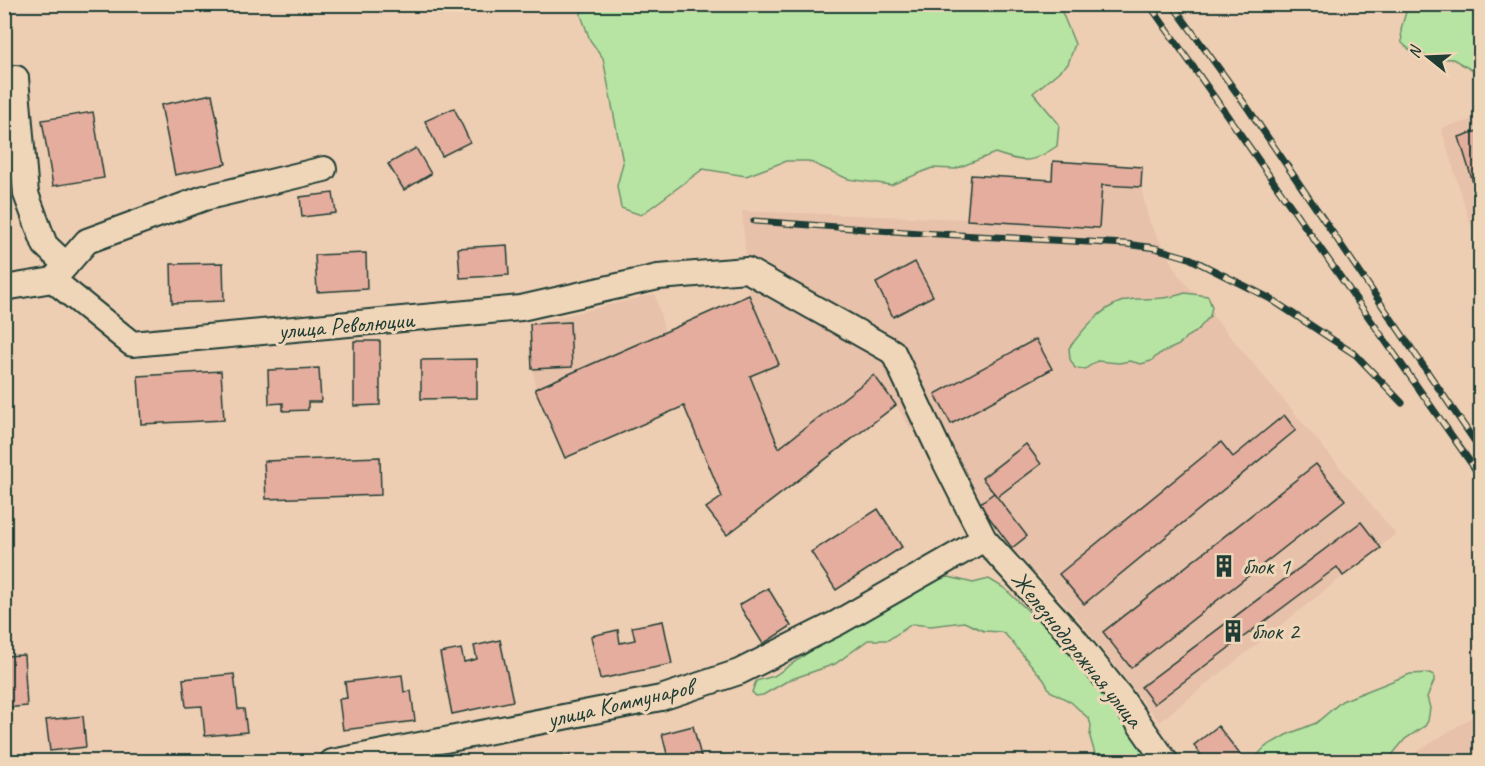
<svg xmlns="http://www.w3.org/2000/svg" width="1485" height="766" viewBox="0 0 1485 766" font-family="Caveat,sans-serif">
  <style>
    .built { fill: #e7c1aa }
    .green { fill: #b7e4a2; stroke: #6b906b; stroke-width: 1.5 }
    .building { fill: #e5ad9d; stroke: #1f3d34; stroke-width: 1.5 }
    .lines { fill: none; stroke-linecap: round; stroke-linejoin: round }
    .minor-casing { stroke: #1f3d34; stroke-width: 28 }
    .minor { stroke: #f0d6b8; stroke-width: 24 }
    .rail-casing { stroke: #1f3d34; stroke-width: 7 }
    .rail { stroke: #f0d6b8; stroke-width: 4.5; stroke-dasharray: 14; stroke-linecap: butt }
    .labels { text-anchor: middle; dominant-baseline: central; stroke-width: 6; stroke-linejoin: round; paint-order: stroke }
    .street-label { font-size: 24px; fill: #1f3d34; stroke: #f0d6b8 }
    .poi-label { font-size: 24px; fill: #1f3d34; stroke: #f0d6b8; text-anchor: start }
  </style>
  <rect width="100%" height="100%" fill="#eeceb3"/>
  <filter id="ink" filterUnits="userSpaceOnUse"><feTurbulence type="fractalNoise" baseFrequency=".0167" numOctaves="2"/><feDisplacementMap in="SourceGraphic" scale="12" xChannelSelector="R" yChannelSelector="G"/><feConvolveMatrix kernelMatrix="1 2 1 2 8 2 1 2 1" color-interpolation-filters="sRGB"/></filter>
  <g filter="url(#ink)">
    <g class="built">
      <polygon points="1480,118 1480,257 1441,128"/>
      <polygon points="1053,161 1142,167 1141,187 1149,221 1178,274 1396,534 1159,722 1077,617 1012,548 979,504 965,516 896,405 727,535 706,508 721,496 683,406 565,458 535,389 530,324 655,294 665,332 749,295 742,211 967,219 971,175 1051,180"/>
      <polygon points="1480,712 1480,761 1402,761"/>
    </g>
    <g class="green">
      <path d="M 582,4 L 1059,5 L 1075,44 L 1068,64 L 1033,93 L 1059,124 L 1057,146 C 1031,164 1024,163 995,153 L 955,169 L 932,168 L 891,185 L 848,179 L 808,161 L 786,161 L 746,176 L 703,169 L 641,215 L 621,208 L 617,186 L 623,163 L 603,58 L 590,40 L 581,15 Z"/>
      <polygon points="1408,5 1480,5 1480,75 1453,59 1431,58 1410,50 1402,43 1401,29"/>
      <path d="M 1185,293 L 1208,296 L 1212,307 L 1210,316 L 1196,332 L 1186,337 L 1179,345 L 1159,354 L 1151,361 L 1141,364 L 1130,361 L 1119,363 L 1097,361 L 1085,369 L 1075,368 L 1070,359 L 1069,348 C 1085,327 1107,300 1135,299 C 1152,299 1169,299 1185,293 Z"/>
      <path d="M 949,577 L 973,583 L 989,579 L 1004,588 L 1067,647 L 1073,658 L 1083,667 L 1142,742 L 1148,761 L 1099,761 L 1095,754 L 1090,737 L 1091,725 L 1089,719 L 1071,702 L 1050,691 L 1044,680 L 1006,635 L 1001,632 L 984,631 L 964,622 L 931,626 L 912,624 L 888,640 L 868,640 L 835,664 L 789,680 L 763,695 L 756,696 L 752,692 L 756,681 L 774,676 L 818,646 L 904,600 C 917,583 929,582 949,577 Z"/>
      <polygon points="1429,673 1434,675 1434,681 1427,697 1430,708 1428,721 1425,726 1405,739 1387,761 1252,761 1265,747 1286,735 1316,723 1342,701 1410,674"/>
    </g>
    <g class="building">
      <polygon points="212,94 226,164 175,175 161,105"/>
      <polygon points="454,108 470,142 442,156 425,121"/>
      <polygon points="93,112 104,178 53,186 42,120"/>
      <polygon points="1480,130 1480,205 1459,137"/>
      <polygon points="416,148 431,174 404,190 388,164"/>
      <polygon points="1053,161 1142,167 1141,187 1102,185 1099,228 967,220 971,175 1052,180"/>
      <polygon points="333,193 336,213 302,217 300,197"/>
      <polygon points="507,245 509,275 460,278 458,248"/>
      <polygon points="366,253 367,289 317,292 315,255"/>
      <polygon points="915,262 933,296 893,317 876,283"/>
      <polygon points="223,263 224,301 172,303 171,264"/>
      <polygon points="749,295 779,364 750,376 779,448 874,375 896,405 727,535 706,508 722,497 684,406 565,458 535,389"/>
      <polygon points="570,322 572,367 532,369 530,324"/>
      <polygon points="1036,339 1052,369 951,424 935,394"/>
      <polygon points="354,341 380,341 380,405 354,406"/>
      <polygon points="477,359 477,398 421,399 421,360"/>
      <polygon points="319,368 321,402 308,402 308,410 283,411 283,403 269,404 268,370"/>
      <polygon points="221,371 224,420 141,424 138,376"/>
      <polygon points="1284,415 1296,430 1084,604 1059,574 1221,442 1233,457"/>
      <polygon points="1026,444 1041,464 997,497 982,478"/>
      <polygon points="380,457 381,495 266,499 264,461"/>
      <polygon points="1316,464 1345,500 1131,668 1103,632"/>
      <polygon points="994,493 1027,536 1012,548 979,504"/>
      <polygon points="878,509 902,547 836,590 811,552"/>
      <polygon points="1361,522 1381,548 1343,576 1337,567 1154,704 1141,687"/>
      <polygon points="768,588 791,626 763,644 739,605"/>
      <polygon points="663,621 672,664 600,679 591,636 618,630 620,643 635,640 632,627"/>
      <polygon points="500,640 513,701 452,714 440,653 461,649 464,662 477,659 474,646"/>
      <polygon points="24,655 27,706 4,708 4,656"/>
      <polygon points="234,674 238,709 244,709 247,732 205,736 202,706 186,707 183,679"/>
      <polygon points="402,675 404,692 411,691 415,721 343,730 339,699 347,698 345,682"/>
      <polygon points="83,716 86,747 50,751 46,720"/>
      <polygon points="693,726 702,760 669,762 662,734"/>
      <polygon points="1218,726 1246,762 1206,762 1194,745"/>
      <polygon points="570,755 571,762 530,761"/>
    </g>
    <g class="lines">
      <g class="minor-casing">
        <g id="minor">
          <polyline points="16,78 26,194 45,245 66,265"/>
          <polyline points="53,280 87,241 204,198 324,169"/>
          <polyline points="4,288 53,280 132,344 521,308 658,277 747,270 893,352 941,454 984,539 1072,636 1119,695 1166,762"/>
          <polyline points="332,762 661,698 739,672 837,623 984,539"/>
        </g>
      </g>
      <use href="#minor" class="minor"/>
      <g class="rail-casing">
        <g id="rail">
          <polyline points="1149,4 1480,476"/>
          <polyline points="1172,4 1247,107 1480,449"/>
          <polyline points="754,221 920,233 1126,244 1155,248 1189,258 1269,298 1356,355 1402,403"/>
        </g>
      </g>
      <use href="#rail" class="rail"/>
    </g>
  </g>
  <defs>
    <g id="building-bare" transform="scale(1.8)"><path d="M-4-6H4V6H1V3H-1V6H-4ZM-2.5-4.3h1.7v1.8h-1.7ZM.8-4.3h1.7v1.8H.8ZM-2.5-1h1.7V.8h-1.7ZM.8-1h1.7V.8H.8Z" fill="#1f3d34" stroke="#f0d6b8" stroke-width="2.5" paint-order="stroke"/></g>
  </defs>
  <g fill-rule="evenodd">
    <use href="#building-bare" x="1224" y="566"/>
    <use href="#building-bare" x="1233" y="631"/>
  </g>
  <g class="labels">
    <g class="street-label">
      <text transform="translate(346 325) rotate(-5)">улица Революции</text>
      <text transform="translate(1077 649) rotate(51)">Железнодорожная улица</text>
      <text transform="translate(620 703) rotate(-13)">улица Коммунаров</text>
    </g>
    <g class="poi-label">
      <text x="1242" y="566">блок 1</text>
      <text x="1251" y="631">блок 2</text>
    </g>
  </g>
  <rect width="1485" height="766" fill="none" stroke="#f0d6b8" stroke-width="24"/>
  <rect x="12" y="12" width="1461" height="742" fill="none" stroke="#1f3d34" stroke-width="2" filter="url(#ink)"/>
  <g transform="translate(1428 57) rotate(288)" stroke="#f0d6b8" stroke-width="4.5" paint-order="stroke">
  <path d="M0-4.5L10 22L0 15L-10 22Z" fill="#1f3d34"/>
  <text y="-9" font-size="16" font-weight="bold" text-anchor="middle" fill="#1f3d34">N</text>
  </g>
</svg>
